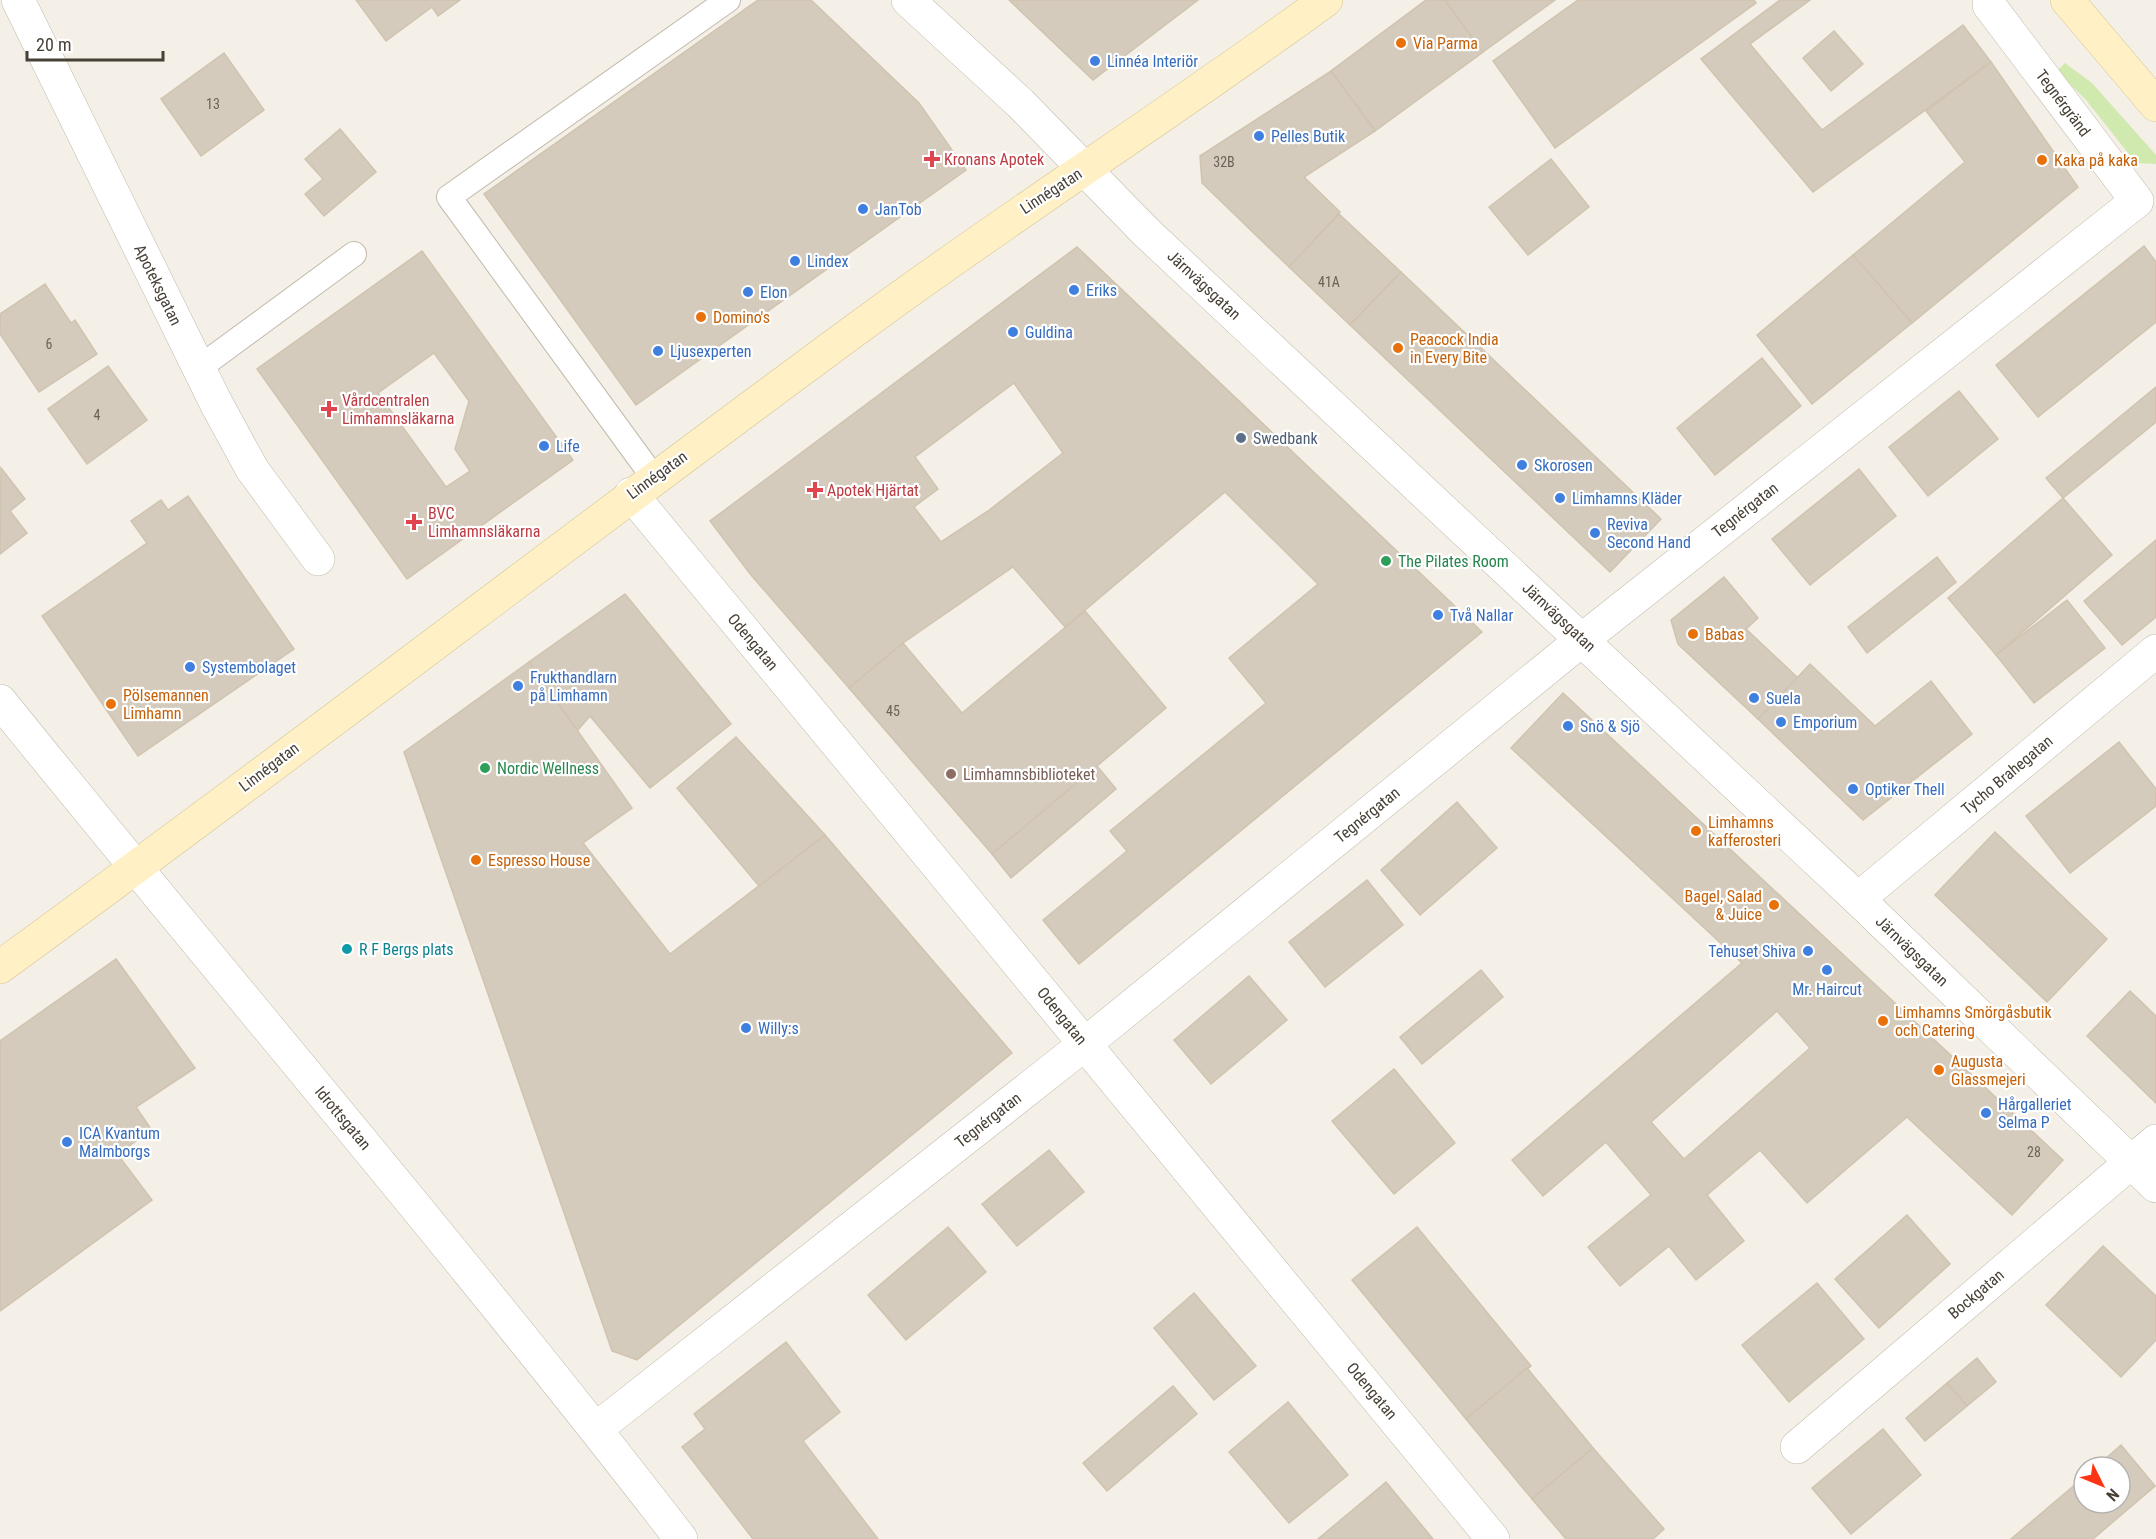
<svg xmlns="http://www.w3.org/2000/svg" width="2156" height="1539" viewBox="0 0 2156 1539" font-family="'Roboto Condensed',sans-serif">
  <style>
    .green { fill: #cfe9af }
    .building { fill: #d5cbbc; stroke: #d0c3af; stroke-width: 1.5; fill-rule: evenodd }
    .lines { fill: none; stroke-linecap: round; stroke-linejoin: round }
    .lane-casing { stroke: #c2baac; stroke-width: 26 }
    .street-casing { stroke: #c2baac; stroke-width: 34 }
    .secondary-casing { stroke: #d4c496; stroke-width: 34 }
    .lane { stroke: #fff; stroke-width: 24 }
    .street { stroke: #fff; stroke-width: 33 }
    .secondary { stroke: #fff1c5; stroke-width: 33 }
    .food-dot { fill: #e8710a; stroke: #fff; stroke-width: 2 }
    .shop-dot { fill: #3f7fe0; stroke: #fff; stroke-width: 2 }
    .health-dot { fill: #e0444e; stroke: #fff; stroke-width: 2 }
    .service-dot { fill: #5c6f8a; stroke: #fff; stroke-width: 2 }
    .leisure-dot { fill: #2e9e5b; stroke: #fff; stroke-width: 2 }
    .education-dot { fill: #8d6e63; stroke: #fff; stroke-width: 2 }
    .culture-dot { fill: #0f9aa8; stroke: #fff; stroke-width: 2 }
    .labels { text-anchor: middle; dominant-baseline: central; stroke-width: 4.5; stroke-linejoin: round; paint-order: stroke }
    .number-label { font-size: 14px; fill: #6a6358 }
    .food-label { font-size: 16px; fill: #c56008; stroke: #fff; text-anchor: start }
    .shop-label { font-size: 16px; fill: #366cbe; stroke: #fff; text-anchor: start }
    .street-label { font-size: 16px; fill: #474036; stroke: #fff }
    .health-label { font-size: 16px; fill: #be3a42; stroke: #fff; text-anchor: start }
    .service-label { font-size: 16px; fill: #4e5e75; stroke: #fff; text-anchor: start }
    .leisure-label { font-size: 16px; fill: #27864d; stroke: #fff; text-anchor: start }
    .education-label { font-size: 16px; fill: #785e54; stroke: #fff; text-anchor: start }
    .culture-label { font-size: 16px; fill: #0d838f; stroke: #fff; text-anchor: start }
  </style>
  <rect width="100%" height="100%" fill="#f4f0e7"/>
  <polygon class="green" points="2065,63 2092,83 2156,155 2156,164 2136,163 2086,100 2057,71"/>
  <g class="building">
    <polygon points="356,0 460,0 438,16 432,7 386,41"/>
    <polygon points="758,0 811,0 919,103 966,170 636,405 484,194"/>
    <polygon points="1009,0 1198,0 1093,80"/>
    <polygon points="1426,0 1445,0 1483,52 1375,131 1331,71"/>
    <polygon points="1445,0 1555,0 1483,52"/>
    <polygon points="1578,0 1754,0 1756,3 1555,148 1493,61"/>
    <polygon points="1780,0 1810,0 1750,44 1822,130 1963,25 1991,62 1813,192 1701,59"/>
    <polygon points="1834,31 1863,64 1831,91 1803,58"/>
    <polygon points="224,53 264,110 201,156 161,99"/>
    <polygon points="1991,62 2078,187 1912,323 1853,255 1965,162 1926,111"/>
    <polygon points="1331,71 1375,131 1304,177 1340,212 1289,267 1202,183 1200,156"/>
    <polygon points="340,129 376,172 324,216 305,194 323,179 305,159"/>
    <polygon points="1551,159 1589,207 1528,255 1489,207"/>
    <polygon points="1339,214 1401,272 1350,325 1289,267"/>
    <polygon points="2144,246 2156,262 2156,322 2038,417 1996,365"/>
    <path d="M 1077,247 L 1482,632 L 1079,964 L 1043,920 L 1127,851 L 1110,831 L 1266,703 L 1229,658 L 1318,584 L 1225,492 L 1065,627 L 1013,567 L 903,643 L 849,688 L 751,575 L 710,521 ZM 1014,383 L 1063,453 L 988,511 L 941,542 L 914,507 L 938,489 L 915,457 Z"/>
    <path d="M 422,251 L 573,460 L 407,579 L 257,369 ZM 434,353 L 469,401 L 455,449 L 470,471 L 446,487 L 378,393 Z"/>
    <polygon points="1853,255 1912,323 1812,404 1757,335"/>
    <polygon points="1401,272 1661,519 1610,572 1350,325"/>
    <polygon points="45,284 71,323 75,320 97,354 39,392 0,334 0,314"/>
    <polygon points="1762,358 1801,406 1715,475 1677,428"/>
    <polygon points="108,366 147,420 87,464 48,409"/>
    <polygon points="2156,387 2156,422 2063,498 2046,478"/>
    <polygon points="1959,391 1998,439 1928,496 1889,447"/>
    <polygon points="1,468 25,499 10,511 27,533 0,554"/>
    <polygon points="1859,469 1896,516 1810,585 1772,539"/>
    <polygon points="188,496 294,649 138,756 42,616 147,543 131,521 161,500 168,510"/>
    <polygon points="2063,498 2112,555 1996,655 1948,598"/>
    <polygon points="2156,540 2156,617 2122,645 2084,601"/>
    <polygon points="1937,557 1956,582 1867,653 1848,627"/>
    <polygon points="1724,577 1758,618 1746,629 1798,678 1758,719 1678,644 1671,620"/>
    <polygon points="625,594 731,724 650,788 590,716 577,731 529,662"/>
    <polygon points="2067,600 2105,648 2034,703 1996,655"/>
    <polygon points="1085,611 1166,708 992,854 849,688 903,643 962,713"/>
    <polygon points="529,662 632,808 583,843 670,954 825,835 1012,1053 637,1360 612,1351 404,752"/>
    <polygon points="1810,664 1875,726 1931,681 1972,734 1863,820 1758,719"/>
    <path d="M 1563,693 L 2063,1160 L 2012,1215 L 1907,1117 L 1807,1203 L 1760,1150 L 1707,1195 L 1744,1241 L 1696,1280 L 1669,1246 L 1620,1286 L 1588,1247 L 1651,1195 L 1606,1142 L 1543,1196 L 1512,1160 L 1742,963 L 1511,748 ZM 1777,1011 L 1810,1048 L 1684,1159 L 1651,1122 Z"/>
    <polygon points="736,737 825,835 759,886 677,788"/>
    <polygon points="2119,742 2156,789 2156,806 2070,873 2026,816"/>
    <polygon points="1097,766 1116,789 1011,878 992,854"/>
    <polygon points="1457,802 1497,848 1420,915 1381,870"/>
    <polygon points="1995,832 2107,939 2047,1002 1935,895"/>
    <polygon points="1367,880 1403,925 1325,987 1289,942"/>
    <polygon points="116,959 195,1068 136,1107 151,1129 118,1155 152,1200 0,1311 0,1041"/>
    <polygon points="1481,970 1503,997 1422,1064 1400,1037"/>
    <polygon points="1249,976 1287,1020 1211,1084 1174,1040"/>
    <polygon points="2130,991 2156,1016 2156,1103 2087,1036"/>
    <polygon points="1394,1069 1455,1143 1394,1194 1332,1121"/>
    <polygon points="1049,1150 1084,1192 1017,1246 982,1204"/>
    <polygon points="1907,1215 1950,1264 1879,1328 1835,1279"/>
    <polygon points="948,1227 986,1272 906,1340 868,1295"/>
    <polygon points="1417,1227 1531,1366 1466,1419 1352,1280"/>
    <polygon points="2103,1246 2156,1296 2156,1340 2121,1377 2046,1305"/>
    <polygon points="1817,1283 1864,1339 1789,1402 1742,1345"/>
    <polygon points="1194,1293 1256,1366 1214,1400 1154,1328"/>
    <polygon points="786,1342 840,1412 803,1441 878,1539 753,1539 682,1447 705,1429 694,1414"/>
    <polygon points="1977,1358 1996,1382 1967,1406 1947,1383"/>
    <polygon points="1527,1368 1593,1448 1532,1499 1466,1419"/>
    <polygon points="1947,1383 1967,1406 1925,1441 1906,1418"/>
    <polygon points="1173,1386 1197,1414 1107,1491 1083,1463"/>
    <polygon points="1288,1402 1348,1475 1289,1523 1229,1452"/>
    <polygon points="1883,1429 1921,1475 1851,1534 1812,1488"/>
    <polygon points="2121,1445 2155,1486 2093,1539 2011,1539 2084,1477 2084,1503 2120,1503 2120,1467 2096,1467"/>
    <polygon points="1593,1448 1664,1529 1653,1539 1566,1539 1532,1499"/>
    <polygon points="1386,1482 1433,1539 1318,1539"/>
  </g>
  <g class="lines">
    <g class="lane-casing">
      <g id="lane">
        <polyline points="199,368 354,254"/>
        <polyline points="654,478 449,197 728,0"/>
      </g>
    </g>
    <g class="street-casing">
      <g id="street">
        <polyline points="18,0 216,403 252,469 318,559"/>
        <polyline points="908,0 1020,103 1146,232 1858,899 2156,1186"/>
        <polyline points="631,494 1493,1539"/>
        <path d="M 0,701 C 226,981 461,1254 681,1539"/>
        <polyline points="1858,899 2156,651"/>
        <polyline points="596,1429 1085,1044 1583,639 2137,201 1989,5"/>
        <polyline points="1797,1447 2156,1141"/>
      </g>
    </g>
    <g class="secondary-casing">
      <g id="secondary">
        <polyline points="2067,0 2156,105"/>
        <path d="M 0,967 C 294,753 581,531 873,317 C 1022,208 1177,109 1326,0"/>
      </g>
    </g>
    <use href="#lane" class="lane"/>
    <use href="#street" class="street"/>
    <use href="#secondary" class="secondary"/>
  </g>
  <g class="food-dot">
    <circle cx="1401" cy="43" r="6"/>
    <circle cx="2042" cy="160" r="6"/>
    <circle cx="701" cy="317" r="6"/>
    <circle cx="1398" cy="348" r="6"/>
    <circle cx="1693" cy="634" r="6"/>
    <circle cx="111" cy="704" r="6"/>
    <circle cx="1696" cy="831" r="6"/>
    <circle cx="476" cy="860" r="6"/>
    <circle cx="1774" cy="905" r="6"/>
    <circle cx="1883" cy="1021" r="6"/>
    <circle cx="1939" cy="1070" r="6"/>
  </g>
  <g class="shop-dot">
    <circle cx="1095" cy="61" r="6"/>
    <circle cx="1259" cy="136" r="6"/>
    <circle cx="863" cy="209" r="6"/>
    <circle cx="795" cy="261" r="6"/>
    <circle cx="1074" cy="290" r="6"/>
    <circle cx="748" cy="292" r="6"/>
    <circle cx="1013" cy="332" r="6"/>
    <circle cx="658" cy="351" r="6"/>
    <circle cx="544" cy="446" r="6"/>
    <circle cx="1522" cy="465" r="6"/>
    <circle cx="1560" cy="498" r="6"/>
    <circle cx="1595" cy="533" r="6"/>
    <circle cx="1438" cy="615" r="6"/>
    <circle cx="190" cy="667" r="6"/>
    <circle cx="518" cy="686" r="6"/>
    <circle cx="1754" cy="698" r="6"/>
    <circle cx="1781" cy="722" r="6"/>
    <circle cx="1568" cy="726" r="6"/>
    <circle cx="1853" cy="789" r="6"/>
    <circle cx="1808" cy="951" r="6"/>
    <circle cx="1827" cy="970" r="6"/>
    <circle cx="746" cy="1028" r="6"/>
    <circle cx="1986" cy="1113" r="6"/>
    <circle cx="67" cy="1142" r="6"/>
  </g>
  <g class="health-dot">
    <path d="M929 150h6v6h6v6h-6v6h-6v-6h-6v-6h6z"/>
    <path d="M326 400h6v6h6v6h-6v6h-6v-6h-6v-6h6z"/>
    <path d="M812 481h6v6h6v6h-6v6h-6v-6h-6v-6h6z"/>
    <path d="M411 513h6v6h6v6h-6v6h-6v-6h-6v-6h6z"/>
  </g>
  <circle class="service-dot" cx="1241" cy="438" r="6"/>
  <g class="leisure-dot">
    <circle cx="1386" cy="561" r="6"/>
    <circle cx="485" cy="768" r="6"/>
  </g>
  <circle class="education-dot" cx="951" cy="774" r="6"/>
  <circle class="culture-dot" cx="347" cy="949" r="6"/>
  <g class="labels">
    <g class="number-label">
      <text x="213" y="104">13</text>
      <text x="1224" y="162">32B</text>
      <text x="1329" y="282">41A</text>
      <text x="49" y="344">6</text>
      <text x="97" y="415">4</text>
      <text x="893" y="711">45</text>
      <text x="2034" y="1152">28</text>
    </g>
    <g class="food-label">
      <text x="1413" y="43">Via Parma</text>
      <text x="2054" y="160">Kaka på kaka</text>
      <text x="713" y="317">Domino's</text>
      <text x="1410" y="339">Peacock India<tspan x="1410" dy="18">in Every Bite</tspan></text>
      <text x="1705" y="634">Babas</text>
      <text x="123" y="695">Pölsemannen<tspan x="123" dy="18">Limhamn</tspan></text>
      <text x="1708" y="822">Limhamns<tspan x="1708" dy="18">kafferosteri</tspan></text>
      <text x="488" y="860">Espresso House</text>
      <text x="1762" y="896" text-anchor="end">Bagel, Salad<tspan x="1762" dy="18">&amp; Juice</tspan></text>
      <text x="1895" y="1012">Limhamns Smörgåsbutik<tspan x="1895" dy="18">och Catering</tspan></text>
      <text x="1951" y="1061">Augusta<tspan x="1951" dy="18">Glassmejeri</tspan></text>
    </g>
    <g class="shop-label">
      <text x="1107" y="61">Linnéa Interiör</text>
      <text x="1271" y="136">Pelles Butik</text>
      <text x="875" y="209">JanTob</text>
      <text x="807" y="261">Lindex</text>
      <text x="1086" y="290">Eriks</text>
      <text x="760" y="292">Elon</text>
      <text x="1025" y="332">Guldina</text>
      <text x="670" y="351">Ljusexperten</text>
      <text x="556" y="446">Life</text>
      <text x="1534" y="465">Skorosen</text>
      <text x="1572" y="498">Limhamns Kläder</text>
      <text x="1607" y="524">Reviva<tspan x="1607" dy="18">Second Hand</tspan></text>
      <text x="1450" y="615">Två Nallar</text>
      <text x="202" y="667">Systembolaget</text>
      <text x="530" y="677">Frukthandlarn<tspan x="530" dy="18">på Limhamn</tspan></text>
      <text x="1766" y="698">Suela</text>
      <text x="1793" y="722">Emporium</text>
      <text x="1580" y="726">Snö &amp; Sjö</text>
      <text x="1865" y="789">Optiker Thell</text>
      <text x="1796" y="951" text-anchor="end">Tehuset Shiva</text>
      <text x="1827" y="989" text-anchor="middle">Mr. Haircut</text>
      <text x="758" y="1028">Willy:s</text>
      <text x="1998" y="1104">Hårgalleriet<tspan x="1998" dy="18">Selma P</tspan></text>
      <text x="79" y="1133">ICA Kvantum<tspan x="79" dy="18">Malmborgs</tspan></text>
    </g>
    <g class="street-label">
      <text transform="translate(2063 103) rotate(53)">Tegnérgränd</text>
      <text transform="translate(1051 191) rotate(-33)">Linnégatan</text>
      <text transform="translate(158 285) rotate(64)">Apoteksgatan</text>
      <text transform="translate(1204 285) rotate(43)">Järnvägsgatan</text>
      <text transform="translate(657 475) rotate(-36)">Linnégatan</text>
      <text transform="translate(1745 510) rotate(-38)">Tegnérgatan</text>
      <text transform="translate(1559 617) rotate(43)">Järnvägsgatan</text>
      <text transform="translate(753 642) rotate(50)">Odengatan</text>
      <text transform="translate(269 767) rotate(-37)">Linnégatan</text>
      <text transform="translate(2007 775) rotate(-40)">Tycho Brahegatan</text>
      <text transform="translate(1367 815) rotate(-39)">Tegnérgatan</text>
      <text transform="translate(1912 951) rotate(44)">Järnvägsgatan</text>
      <text transform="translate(1062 1016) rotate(51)">Odengatan</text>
      <text transform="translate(343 1118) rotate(50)">Idrottsgatan</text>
      <text transform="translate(988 1120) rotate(-38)">Tegnérgatan</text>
      <text transform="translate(1976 1294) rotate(-40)">Bockgatan</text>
      <text transform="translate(1372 1391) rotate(50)">Odengatan</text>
    </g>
    <g class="health-label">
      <text x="944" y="159">Kronans Apotek</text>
      <text x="342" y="400">Vårdcentralen<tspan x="342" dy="18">Limhamnsläkarna</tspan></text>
      <text x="827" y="490">Apotek Hjärtat</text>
      <text x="428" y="513">BVC<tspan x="428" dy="18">Limhamnsläkarna</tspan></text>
    </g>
    <g class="service-label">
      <text x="1253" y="438">Swedbank</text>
    </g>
    <g class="leisure-label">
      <text x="1398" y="561">The Pilates Room</text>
      <text x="497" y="768">Nordic Wellness</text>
    </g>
    <g class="education-label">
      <text x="963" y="774">Limhamnsbiblioteket</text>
    </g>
    <g class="culture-label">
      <text x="359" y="949">R F Bergs plats</text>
    </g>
  </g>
  <g transform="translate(2102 1485) rotate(133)"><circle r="28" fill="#ffffff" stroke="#b5b3af" stroke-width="1.5"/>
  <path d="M0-4.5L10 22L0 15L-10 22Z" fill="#fd3514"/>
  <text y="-9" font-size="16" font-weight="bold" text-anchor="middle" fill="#474036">N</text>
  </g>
  <path d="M27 51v9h136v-9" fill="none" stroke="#474036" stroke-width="3"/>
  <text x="36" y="51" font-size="18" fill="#474036" stroke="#ffffff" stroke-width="4.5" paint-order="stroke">20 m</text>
</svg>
